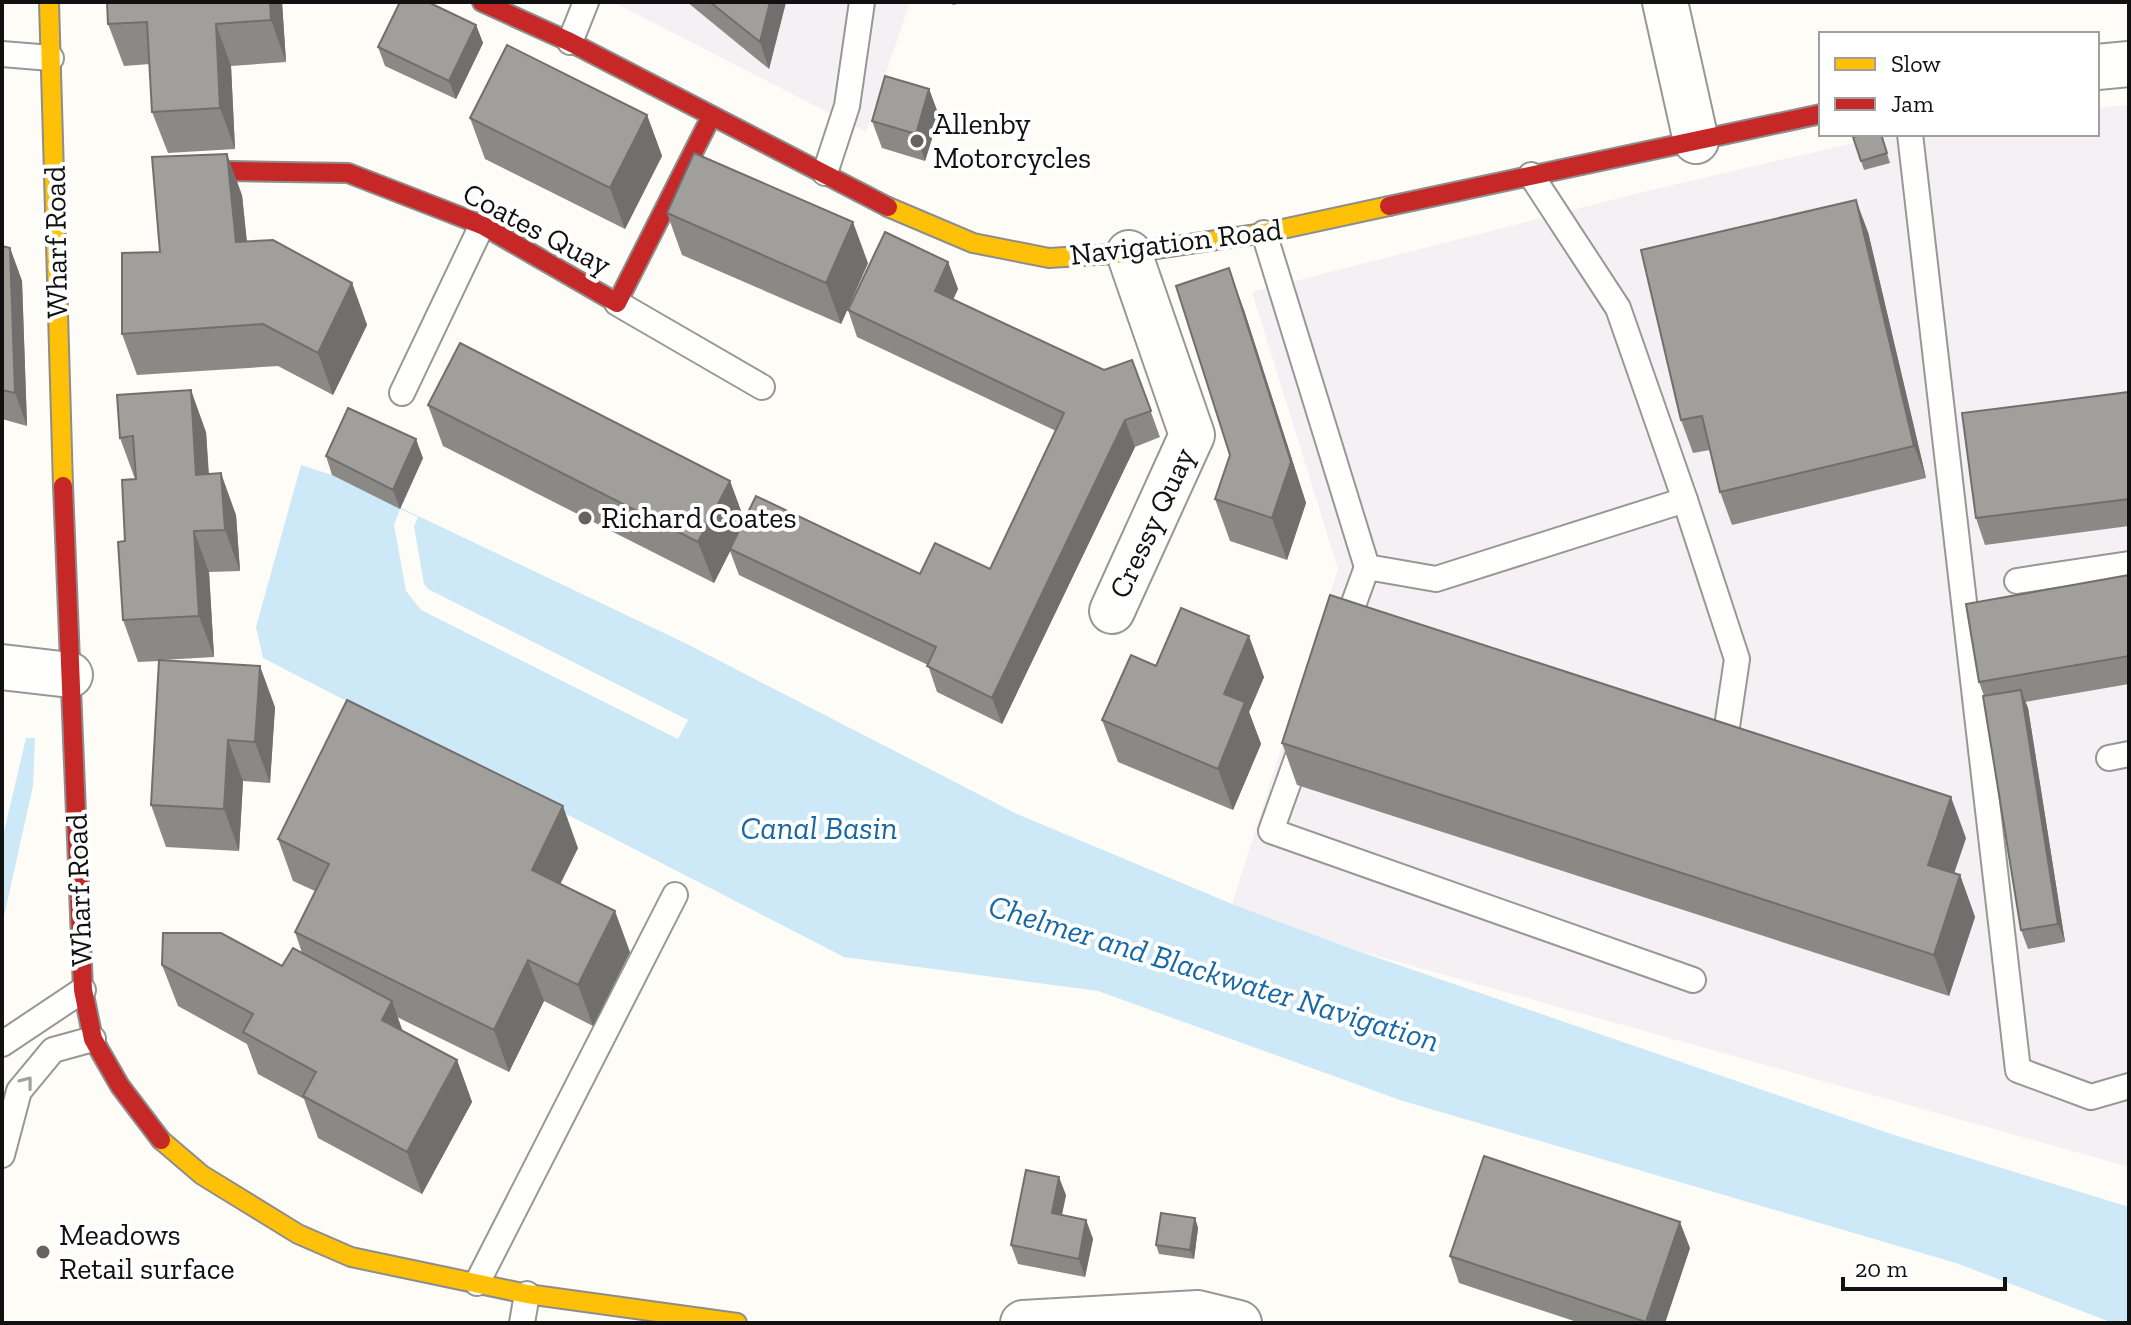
<svg xmlns="http://www.w3.org/2000/svg" width="2131" height="1325" viewBox="0 0 2131 1325" font-family="'Zilla Slab',serif">
  <style>
    .industrial { fill: #f5f0f3 }
    .water { fill: #cde8f7 }
    .pier { fill: #fdfcf7 }
    .lines { fill: none; stroke-linecap: round; stroke-linejoin: round }
    .lane-casing { stroke: #979795; stroke-width: 28 }
    .street-casing { stroke: #979795; stroke-width: 48 }
    .slow-casing { stroke: #8e8d8b; stroke-width: 22 }
    .jam-casing { stroke: #8e8d8b; stroke-width: 22 }
    .lane { stroke: #fffffe; stroke-width: 24 }
    .street { stroke: #fffffe; stroke-width: 44 }
    .slow { stroke: #ffc107; stroke-width: 18 }
    .jam { stroke: #c62828; stroke-width: 18 }
    .wall { fill: #8a8986 }
    .shaded-wall { fill: #716f6d }
    .building { fill: #a19f9c; stroke: #716f6d; stroke-width: 2 }
    .oneway { stroke: #a0a09f }
    .poi-dot { fill: #646362; stroke: #fff; stroke-width: 3 }
    .labels { text-anchor: middle; dominant-baseline: central; stroke-width: 8; stroke-linejoin: round; paint-order: stroke }
    .poi-label { font-size: 30px; fill: #111; stroke: #fff; text-anchor: start }
    .street-label { font-size: 30px; fill: #111; stroke: #fff }
    .water-label { font-size: 32px; font-style: italic; fill: #1768a6; stroke: #fff }
  </style>
  <rect width="100%" height="100%" fill="#fdfcf7"/>
  <g class="industrial">
    <polygon points="613,2 910,2 866,132"/>
    <polygon points="2129,105 2129,1167 1352,949 1232,904 1338,569 1252,292 1643,192 1892,134 2097,134 2097,108"/>
  </g>
  <g class="water">
    <polygon points="301,465 332,475 685,643 1017,814 1232,904 1352,949 1894,1135 2129,1207 2129,1323 2113,1323 1956,1263 1400,1100 1098,991 844,957 263,658 256,627"/>
    <polygon points="26,738 35,738 33,786 3,921 2,840"/>
  </g>
  <polygon class="pier" points="400,509 418,517 414,526 424,584 428,589 688,720 678,739 421,610 406,591 394,525"/>
  <g class="lines">
    <g class="lane-casing">
      <g id="lane">
        <polyline points="570,42 586,2"/>
        <polyline points="2,54 51,58"/>
        <polyline points="1910,134 2018,1070 2091,1097 2129,1086"/>
        <polyline points="825,173 847,106 862,2"/>
        <polyline points="1531,175 1618,308 1685,500 1737,659 1725,740"/>
        <polyline points="1264,233 1367,567 1436,579 1685,500"/>
        <polyline points="617,303 762,387"/>
        <polyline points="402,393 482,225"/>
        <polyline points="2017,581 2129,564"/>
        <polyline points="1343,633 1367,567"/>
        <polyline points="1303,742 1271,831 1693,980"/>
        <polyline points="2109,758 2129,754"/>
        <polyline points="2,1044 83,990"/>
        <polyline points="2,1155 19,1091 53,1050 93,1039"/>
        <polyline points="477,1283 675,895"/>
        <polyline points="522,1323 527,1294"/>
      </g>
    </g>
    <g class="street-casing">
      <g id="street">
        <polyline points="1665,2 1696,141"/>
        <polyline points="2097,67 2129,64"/>
        <polyline points="1112,611 1192,435 1129,253"/>
        <polyline points="2,667 70,675"/>
        <polyline points="1023,1323 1198,1313 1239,1323"/>
      </g>
    </g>
    <g class="slow-casing">
      <g id="slow">
        <polyline points="49,2 63,486"/>
        <polyline points="888,207 973,243 1049,258 1129,253 1264,233 1389,206"/>
        <polyline points="161,1140 202,1175 298,1234 351,1257 527,1294 737,1323"/>
      </g>
    </g>
    <g class="jam-casing">
      <g id="jam">
        <polyline points="482,2 570,42 888,207"/>
        <polyline points="229,171 348,173 482,225 617,303 711,117"/>
        <polyline points="1389,206 1821,114"/>
        <polyline points="63,486 83,990 93,1039 120,1086 161,1140"/>
      </g>
    </g>
    <use href="#lane" class="lane"/>
    <use href="#street" class="street"/>
    <use href="#slow" class="slow"/>
    <use href="#jam" class="jam"/>
  </g>
  <g class="wall">
    <polygon points="107,2 282,2 286,62 231,66 235,149 168,153 152,112 150,64 124,66 108,24"/>
    <polygon points="687,2 786,2 769,69"/>
    <polygon points="951,2 966,2 953,5"/>
    <polygon points="476,25 483,43 456,99 385,66 378,47"/>
    <polygon points="929,89 939,116 925,161 882,148 872,121"/>
    <polygon points="647,115 662,156 625,229 485,159 470,118"/>
    <polygon points="1881,134 1890,163 1864,170 1861,161"/>
    <polygon points="242,195 247,242 352,283 367,325 333,395 278,366 137,375 122,334 160,252"/>
    <polygon points="667,213 868,263 841,324 682,255"/>
    <polygon points="1868,232 1926,478 1732,525 1720,492 1710,450 1693,453 1681,420"/>
    <polygon points="2,246 10,248 22,281 27,426 2,419"/>
    <polygon points="948,262 958,289 953,299 1104,370 1132,360 1160,437 1135,447 1002,724 937,692 928,665 739,575 730,551 714,583 443,446 428,405 730,481 744,519 920,574 990,569 1056,431 857,337 848,310"/>
    <polygon points="1244,310 1306,503 1287,560 1230,541 1215,499 1230,455"/>
    <polygon points="2129,392 2129,526 1985,545 1976,518"/>
    <polygon points="206,432 209,474 236,515 240,571 209,572 214,657 161,660 275,707 270,783 243,781 239,851 166,847 151,805 159,661 138,662 123,620 125,541 135,479 120,438"/>
    <polygon points="326,456 423,458 400,509 332,475"/>
    <polygon points="2129,575 2129,684 2025,702 2028,708 2065,942 2028,949 2021,930 1984,696 1979,682"/>
    <polygon points="1156,666 1264,677 1249,712 1261,744 1233,810 1118,762 1102,720"/>
    <polygon points="1282,743 1966,838 1954,873 1960,875 1975,917 1949,996 1297,785"/>
    <polygon points="278,839 578,848 560,884 630,952 593,1026 544,1001 509,1072 397,1017 402,1031 457,1060 472,1102 422,1194 318,1138 304,1099 258,1074 247,1044 178,1006 162,965 282,966 302,953 295,932 315,891 293,881"/>
    <polygon points="1066,1195 1062,1215 1086,1220 1093,1239 1085,1277 1018,1264 1011,1245"/>
    <polygon points="1195,1218 1198,1228 1194,1259 1159,1254 1156,1245"/>
    <polygon points="1690,1248 1665,1323 1580,1323 1459,1283 1450,1256"/>
  </g>
  <g class="shaded-wall">
    <polygon points="270,2 282,2 286,62 271,20"/>
    <polygon points="770,2 786,2 769,69 760,42"/>
    <polygon points="216,24 231,66 235,149 220,108"/>
    <polygon points="476,25 483,43 456,99 449,81"/>
    <polygon points="929,89 939,116 925,161 916,134"/>
    <polygon points="647,115 662,156 625,229 610,188"/>
    <polygon points="227,154 242,195 251,284 236,242"/>
    <polygon points="1856,200 1868,232 1926,478 1914,446"/>
    <polygon points="853,222 868,263 841,324 826,283"/>
    <polygon points="10,248 22,281 27,426 15,393"/>
    <polygon points="948,262 958,289 945,317 935,291"/>
    <polygon points="1229,268 1244,310 1306,503 1287,560 1272,518"/>
    <polygon points="352,283 367,325 333,395 318,353"/>
    <polygon points="191,390 206,432 211,516 196,475"/>
    <polygon points="1125,420 1135,447 1002,724 992,698"/>
    <polygon points="416,439 423,458 400,509 393,490"/>
    <polygon points="221,473 236,515 240,571 225,530"/>
    <polygon points="730,481 745,522 714,583 698,542"/>
    <polygon points="194,531 209,572 214,657 199,616"/>
    <polygon points="1249,636 1264,677 1249,712 1261,744 1233,810 1218,769 1224,694"/>
    <polygon points="260,666 275,707 270,783 255,742"/>
    <polygon points="2021,690 2028,708 2065,942 2058,924"/>
    <polygon points="228,740 243,781 239,851 224,809"/>
    <polygon points="1951,797 1966,838 1943,906 1928,865"/>
    <polygon points="563,806 578,848 547,911 532,870"/>
    <polygon points="1960,875 1975,917 1949,996 1934,955"/>
    <polygon points="615,911 630,952 593,1026 578,985"/>
    <polygon points="528,960 544,1001 509,1072 494,1030"/>
    <polygon points="392,1001 407,1043 382,1020"/>
    <polygon points="457,1060 472,1102 422,1194 407,1152"/>
    <polygon points="1059,1177 1066,1195 1058,1232 1052,1213"/>
    <polygon points="1195,1218 1198,1228 1194,1259 1190,1250"/>
    <polygon points="1086,1220 1093,1239 1085,1277 1079,1259"/>
    <polygon points="1680,1222 1690,1248 1665,1323 1647,1323"/>
  </g>
  <g class="building">
    <polygon points="107,2 270,2 271,20 216,24 220,108 152,112 147,22 108,24"/>
    <polygon points="400,2 428,2 476,25 449,81 378,47"/>
    <polygon points="710,2 770,2 760,42"/>
    <polygon points="507,45 647,115 610,188 470,118"/>
    <polygon points="885,76 929,89 916,134 872,121"/>
    <polygon points="1863,134 1881,134 1887,153 1861,161 1853,137"/>
    <polygon points="694,153 853,222 826,283 667,213"/>
    <polygon points="227,154 236,242 273,240 352,283 318,353 263,324 122,334 122,253 160,252 152,157"/>
    <polygon points="1856,200 1914,446 1720,492 1702,416 1681,420 1641,250"/>
    <polygon points="885,232 948,262 935,291 1104,370 1132,360 1151,411 1125,420 992,698 927,666 936,647 730,549 756,496 920,574 935,543 990,569 1064,413 848,310"/>
    <polygon points="2,246 10,248 15,393 2,390"/>
    <polygon points="1229,268 1291,462 1272,518 1215,499 1230,455 1176,286"/>
    <polygon points="460,343 730,481 698,542 428,405"/>
    <polygon points="191,390 196,475 221,473 225,530 194,531 199,616 123,620 118,542 125,541 122,480 136,479 133,436 120,438 117,395"/>
    <polygon points="2129,392 2129,499 1976,518 1962,413"/>
    <polygon points="348,408 416,439 393,490 326,456"/>
    <polygon points="2129,575 2129,656 1979,682 1966,604"/>
    <polygon points="1330,595 1951,797 1928,865 1960,875 1934,955 1282,743"/>
    <polygon points="1181,608 1249,636 1224,694 1245,702 1218,769 1102,720 1131,655 1156,666"/>
    <polygon points="159,660 260,666 255,742 228,740 224,809 151,805"/>
    <polygon points="2021,690 2058,924 2021,930 1983,696"/>
    <polygon points="347,700 563,806 532,870 615,911 578,985 528,960 494,1030 295,932 329,864 278,839"/>
    <polygon points="163,933 221,933 282,966 293,948 392,1001 382,1020 457,1060 407,1152 303,1096 316,1072 243,1032 253,1014 162,965"/>
    <polygon points="1484,1156 1680,1222 1646,1322 1450,1256"/>
    <polygon points="1026,1170 1059,1177 1052,1213 1086,1220 1079,1259 1011,1245"/>
    <polygon points="1161,1213 1195,1218 1190,1250 1156,1245"/>
  </g>
  <defs><path id="oneway-chevron" d="M-2-3.5L2.5 0L-2 3.5" fill="none" stroke-width="1.6" stroke-linecap="round" stroke-linejoin="round" transform="scale(2)"/></defs>
  <use class="oneway" href="#oneway-chevron" transform="translate(27 1082) rotate(-52)"/>
  <g class="poi-dot">
    <circle cx="917" cy="141" r="8"/>
    <circle cx="585" cy="518" r="8"/>
    <circle cx="43" cy="1252" r="8"/>
  </g>
  <g class="labels">
    <g class="poi-label">
      <text x="933" y="124">Allenby<tspan x="933" dy="34">Motorcycles</tspan></text>
      <text x="601" y="518">Richard Coates</text>
      <text x="59" y="1235">Meadows<tspan x="59" dy="34">Retail surface</tspan></text>
    </g>
    <g class="street-label">
      <text transform="translate(537 229) rotate(28)">Coates Quay</text>
      <text transform="translate(56 242) rotate(-91)">Wharf Road</text>
      <text transform="translate(1176 242) rotate(-7)">Navigation Road</text>
      <text transform="translate(1152 523) rotate(-65)">Cressy Quay</text>
      <text transform="translate(79 890) rotate(-92)">Wharf Road</text>
    </g>
    <g class="water-label">
      <text x="819" y="828">Canal Basin</text>
      <text transform="translate(1214 973) rotate(17)">Chelmer and Blackwater Navigation</text>
    </g>
  </g>
  <rect width="2131" height="1325" fill="none" stroke="#111111" stroke-width="8"/>
  <rect x="1819" y="32" width="280" height="104" fill="#ffffff" stroke="#a0a0a0" stroke-width="2"/>
  <rect x="1835" y="58" width="40" height="12" fill="#ffc107" stroke="#a0a0a0" stroke-width="2"/>
  <text x="1891" y="72" font-size="24" fill="#111111">Slow</text>
  <rect x="1835" y="98" width="40" height="12" fill="#c62828" stroke="#a0a0a0" stroke-width="2"/>
  <text x="1891" y="112" font-size="24" fill="#111111">Jam</text>
  <path d="M1843 1277v12h162v-12" fill="none" stroke="#111111" stroke-width="4"/>
  <text x="1855" y="1277" font-size="24" fill="#111111" stroke="#ffffff" stroke-width="6" paint-order="stroke">20 m</text>
</svg>
